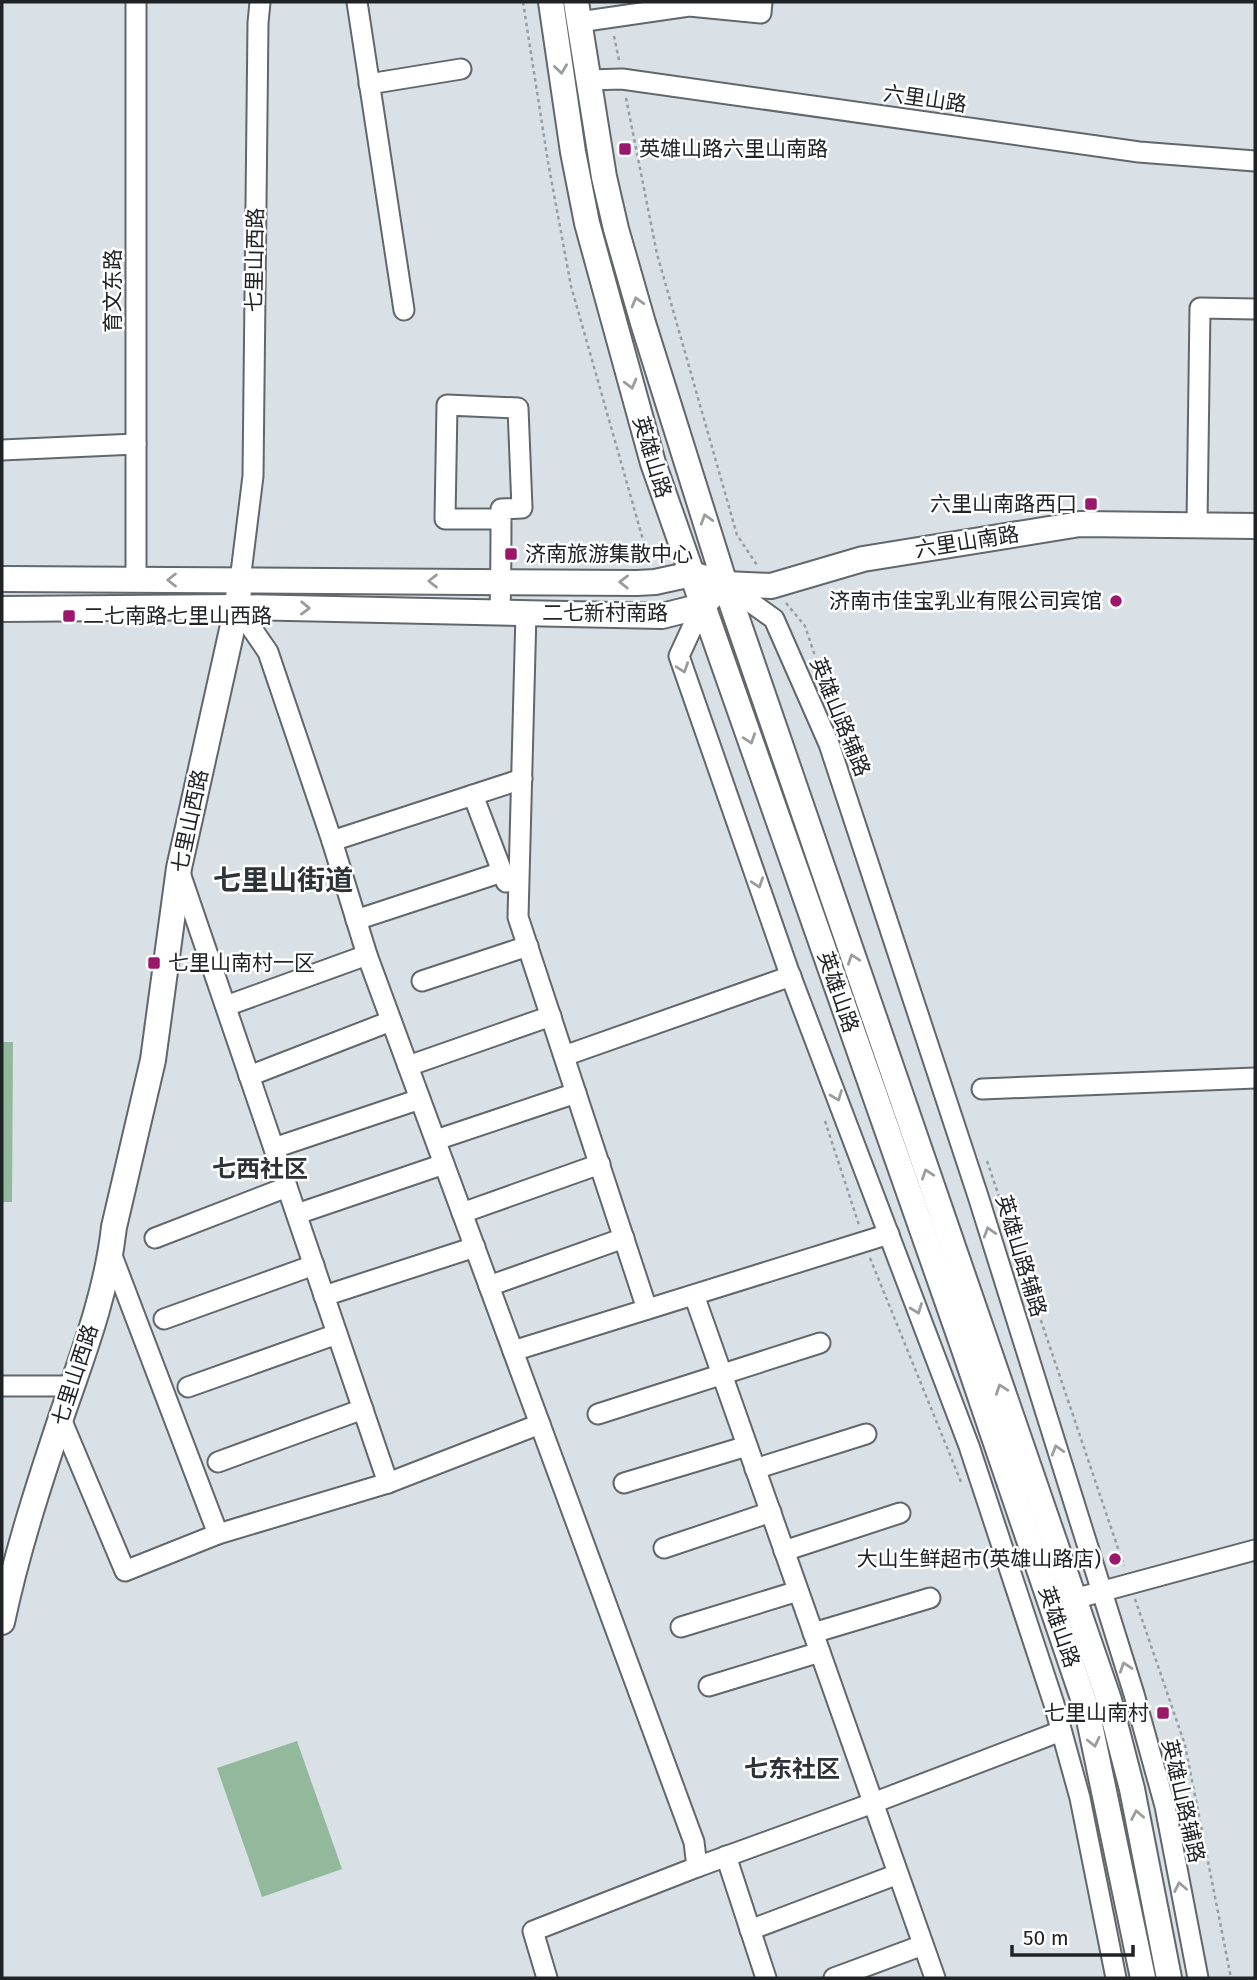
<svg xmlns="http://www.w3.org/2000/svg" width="1257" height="1980" viewBox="0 0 1257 1980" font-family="'Fira Sans','Noto Sans SC',sans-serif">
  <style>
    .pitch { fill: #93b99c }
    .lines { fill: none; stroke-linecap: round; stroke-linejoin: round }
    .minor-casing { stroke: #61676c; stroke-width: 23 }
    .major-casing { stroke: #61676c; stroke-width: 28 }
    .path { stroke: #989ea3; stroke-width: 2.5; stroke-dasharray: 3.5 3.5; stroke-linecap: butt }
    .minor { stroke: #fff; stroke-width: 19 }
    .major { stroke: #fff; stroke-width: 24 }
    .oneway { stroke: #9b9c9d }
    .poi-dot { fill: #9a176c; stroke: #fff; stroke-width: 2.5 }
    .labels { text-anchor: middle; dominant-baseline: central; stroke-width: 5; stroke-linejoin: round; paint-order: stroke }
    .street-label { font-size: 21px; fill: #202325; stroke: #fff }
    .poi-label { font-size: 21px; fill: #202325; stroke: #fff; text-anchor: start }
    .quarter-label { font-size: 24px; font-weight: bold; fill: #2c3237; stroke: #fff }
    .district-label { font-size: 28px; font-weight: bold; fill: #2c3237; stroke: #fff }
  </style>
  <rect width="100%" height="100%" fill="#d9e0e6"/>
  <g class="pitch">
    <polygon points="2,1042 13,1042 12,1202 2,1202"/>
    <polygon points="297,1741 342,1869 262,1897 217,1768"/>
  </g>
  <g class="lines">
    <g class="minor-casing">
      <g id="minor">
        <polyline points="136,2 136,580"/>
        <polyline points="357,2 404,310"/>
        <polyline points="579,22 689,6 761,13 762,2"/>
        <polyline points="588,80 622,79 1139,152 1255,161"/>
        <polyline points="369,84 461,69"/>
        <polyline points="2,450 136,444"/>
        <polyline points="1197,524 1200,308 1255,309"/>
        <polyline points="240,581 253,476 258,23 260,2"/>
        <polyline points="725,584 774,619 829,744 978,1196 1134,1694 1165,1806 1198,1978"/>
        <polyline points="702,606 679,656 788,969 969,1446 1054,1704 1080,1798 1116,1978"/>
        <polyline points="237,607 268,652 332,841 367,955 694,1842 697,1867 533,1931 547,1978"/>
        <path d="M 500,612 C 501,578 501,543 501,509 L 522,508 L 518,408 L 447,405 L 445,519 L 501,519"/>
        <polyline points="526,613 518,917 647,1309"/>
        <polyline points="473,795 506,882"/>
        <polyline points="332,841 522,779"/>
        <polyline points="180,873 388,1483 540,1424"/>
        <polyline points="356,920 502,872"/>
        <polyline points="422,981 528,946"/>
        <polyline points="226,1006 367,955"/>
        <polyline points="564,1056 791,976"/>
        <polyline points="408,1066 551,1016"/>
        <polyline points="249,1076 391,1021"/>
        <polyline points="982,1089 1255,1078"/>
        <polyline points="436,1140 576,1093"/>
        <polyline points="274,1148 420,1099"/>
        <polyline points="462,1213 600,1164"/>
        <polyline points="297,1214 444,1164"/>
        <polyline points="155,1238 287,1187"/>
        <polyline points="111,1253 218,1534 388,1483"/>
        <polyline points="489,1286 624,1238"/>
        <polyline points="694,1295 935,1978"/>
        <polyline points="324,1296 475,1247"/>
        <polyline points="164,1319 314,1265"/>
        <polyline points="513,1351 889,1234"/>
        <polyline points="2,1386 72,1386"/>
        <polyline points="188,1387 337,1334"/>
        <polyline points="598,1414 820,1343"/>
        <polyline points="61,1419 125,1571 218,1534"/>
        <polyline points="218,1462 363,1409"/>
        <polyline points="755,1469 866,1434"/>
        <polyline points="624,1483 747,1446"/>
        <polyline points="664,1548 771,1512"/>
        <polyline points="784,1551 900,1513"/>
        <polyline points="1074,1599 1255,1550"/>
        <polyline points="681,1627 798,1591"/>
        <polyline points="813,1633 930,1598"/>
        <polyline points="709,1686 820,1652"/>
        <polyline points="726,1856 766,1978"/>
        <polyline points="697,1867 873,1803 1061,1731"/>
        <polyline points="750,1930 898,1874"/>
        <polyline points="834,1978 923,1945"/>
      </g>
    </g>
    <g class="major-casing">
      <g id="major">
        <polyline points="551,2 573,152 587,223 653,463 964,1349 1087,1710 1143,1978"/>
        <polyline points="576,2 604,177 616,229 643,323 725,584 1109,1700 1132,1789 1169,1978"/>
        <polyline points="2,579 637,583 655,582 692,574 725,584 771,586 863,559 1080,524 1255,526"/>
        <polyline points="2,609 237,607 662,616 702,606 714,594"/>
        <path d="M 2,1622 C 17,1551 40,1481 63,1412 C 84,1352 107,1291 114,1227 L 153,1060 L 179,868 L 237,607 L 240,581"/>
      </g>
    </g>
    <g class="path">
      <polyline points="523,2 548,162 571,286 649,561"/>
      <polyline points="614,36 619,60"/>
      <polyline points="626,98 657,254 737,535 757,565"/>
      <polyline points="786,603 805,626 829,698"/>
      <polyline points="825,1121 859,1225"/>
      <polyline points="987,1161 1124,1566"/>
      <polyline points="870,1258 961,1482"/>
      <polyline points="1135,1599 1185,1745 1231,1978"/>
    </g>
    <use href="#minor" class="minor"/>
    <use href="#major" class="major"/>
  </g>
  <defs><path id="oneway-chevron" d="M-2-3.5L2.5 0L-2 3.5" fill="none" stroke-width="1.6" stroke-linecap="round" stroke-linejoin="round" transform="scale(1.75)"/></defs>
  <g class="oneway">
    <use href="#oneway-chevron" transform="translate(561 69) rotate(82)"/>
    <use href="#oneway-chevron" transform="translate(637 302) rotate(-106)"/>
    <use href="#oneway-chevron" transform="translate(631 384) rotate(75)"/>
    <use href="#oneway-chevron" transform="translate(706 519) rotate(-107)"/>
    <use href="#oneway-chevron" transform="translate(172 580) rotate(-180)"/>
    <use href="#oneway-chevron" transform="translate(433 581) rotate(180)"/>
    <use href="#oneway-chevron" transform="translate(624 582) rotate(-179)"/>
    <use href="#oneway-chevron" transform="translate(305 608) rotate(1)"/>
    <use href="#oneway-chevron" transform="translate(683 668) rotate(71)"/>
    <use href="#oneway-chevron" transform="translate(750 739) rotate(71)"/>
    <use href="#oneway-chevron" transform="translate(758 883) rotate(71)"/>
    <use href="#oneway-chevron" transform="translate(853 959) rotate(-109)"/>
    <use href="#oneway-chevron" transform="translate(837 1096) rotate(69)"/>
    <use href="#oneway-chevron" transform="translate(927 1174) rotate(-109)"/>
    <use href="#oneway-chevron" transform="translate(989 1232) rotate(-107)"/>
    <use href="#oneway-chevron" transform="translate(917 1309) rotate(69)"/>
    <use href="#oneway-chevron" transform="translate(1001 1389) rotate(-109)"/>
    <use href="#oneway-chevron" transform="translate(1057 1450) rotate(-107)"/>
    <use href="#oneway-chevron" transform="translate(1125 1667) rotate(-108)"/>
    <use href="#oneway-chevron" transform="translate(1094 1742) rotate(77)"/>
    <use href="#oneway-chevron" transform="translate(1137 1815) rotate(-101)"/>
    <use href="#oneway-chevron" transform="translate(1180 1887) rotate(-101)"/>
  </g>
  <g class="poi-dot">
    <rect x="618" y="142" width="14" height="14" rx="3.5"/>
    <rect x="1084" y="497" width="14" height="14" rx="3.5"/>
    <rect x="504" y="547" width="14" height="14" rx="3.5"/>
    <circle cx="1116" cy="601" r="7"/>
    <rect x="62" y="609" width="14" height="14" rx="3.5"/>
    <rect x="147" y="956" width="14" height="14" rx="3.5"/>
    <circle cx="1115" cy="1559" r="7"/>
    <rect x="1156" y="1706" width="14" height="14" rx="3.5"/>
  </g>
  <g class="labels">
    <g class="street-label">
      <text transform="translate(925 99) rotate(8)">六里山路</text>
      <text transform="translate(255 260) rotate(-89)">七里山西路</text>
      <text transform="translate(113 291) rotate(-90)">育文东路</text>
      <text transform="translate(652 457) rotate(73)">英雄山路</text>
      <text transform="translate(967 542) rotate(-9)">六里山南路</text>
      <text x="605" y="613">二七新村南路</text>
      <text transform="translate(840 717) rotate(68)">英雄山路辅路</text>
      <text transform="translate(190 821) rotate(-78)">七里山西路</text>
      <text transform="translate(838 992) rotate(71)">英雄山路</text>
      <text transform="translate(1021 1256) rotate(73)">英雄山路辅路</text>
      <text transform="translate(75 1375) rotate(-72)">七里山西路</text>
      <text transform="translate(1059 1627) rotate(71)">英雄山路</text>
      <text transform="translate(1183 1801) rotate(77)">英雄山路辅路</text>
    </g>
    <g class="poi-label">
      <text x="639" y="149">英雄山路六里山南路</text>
      <text x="1077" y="504" text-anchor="end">六里山南路西口</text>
      <text x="525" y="554">济南旅游集散中心</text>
      <text x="1102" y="601" text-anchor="end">济南市佳宝乳业有限公司宾馆</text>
      <text x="83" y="616">二七南路七里山西路</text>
      <text x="168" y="963">七里山南村一区</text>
      <text x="1101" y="1559" text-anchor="end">大山生鲜超市(英雄山路店)</text>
      <text x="1149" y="1713" text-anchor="end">七里山南村</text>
    </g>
    <g class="quarter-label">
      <text x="260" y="1169">七西社区</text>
      <text x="792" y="1769">七东社区</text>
    </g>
    <g class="district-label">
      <text x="283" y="880">七里山街道</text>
    </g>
  </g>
  <rect width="1257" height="1980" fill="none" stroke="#202325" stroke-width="7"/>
  <path d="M1012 1945v10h121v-10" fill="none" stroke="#202325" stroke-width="3.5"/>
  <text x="1023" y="1945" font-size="21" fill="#202325" stroke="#ffffff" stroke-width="5" paint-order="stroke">50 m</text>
</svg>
